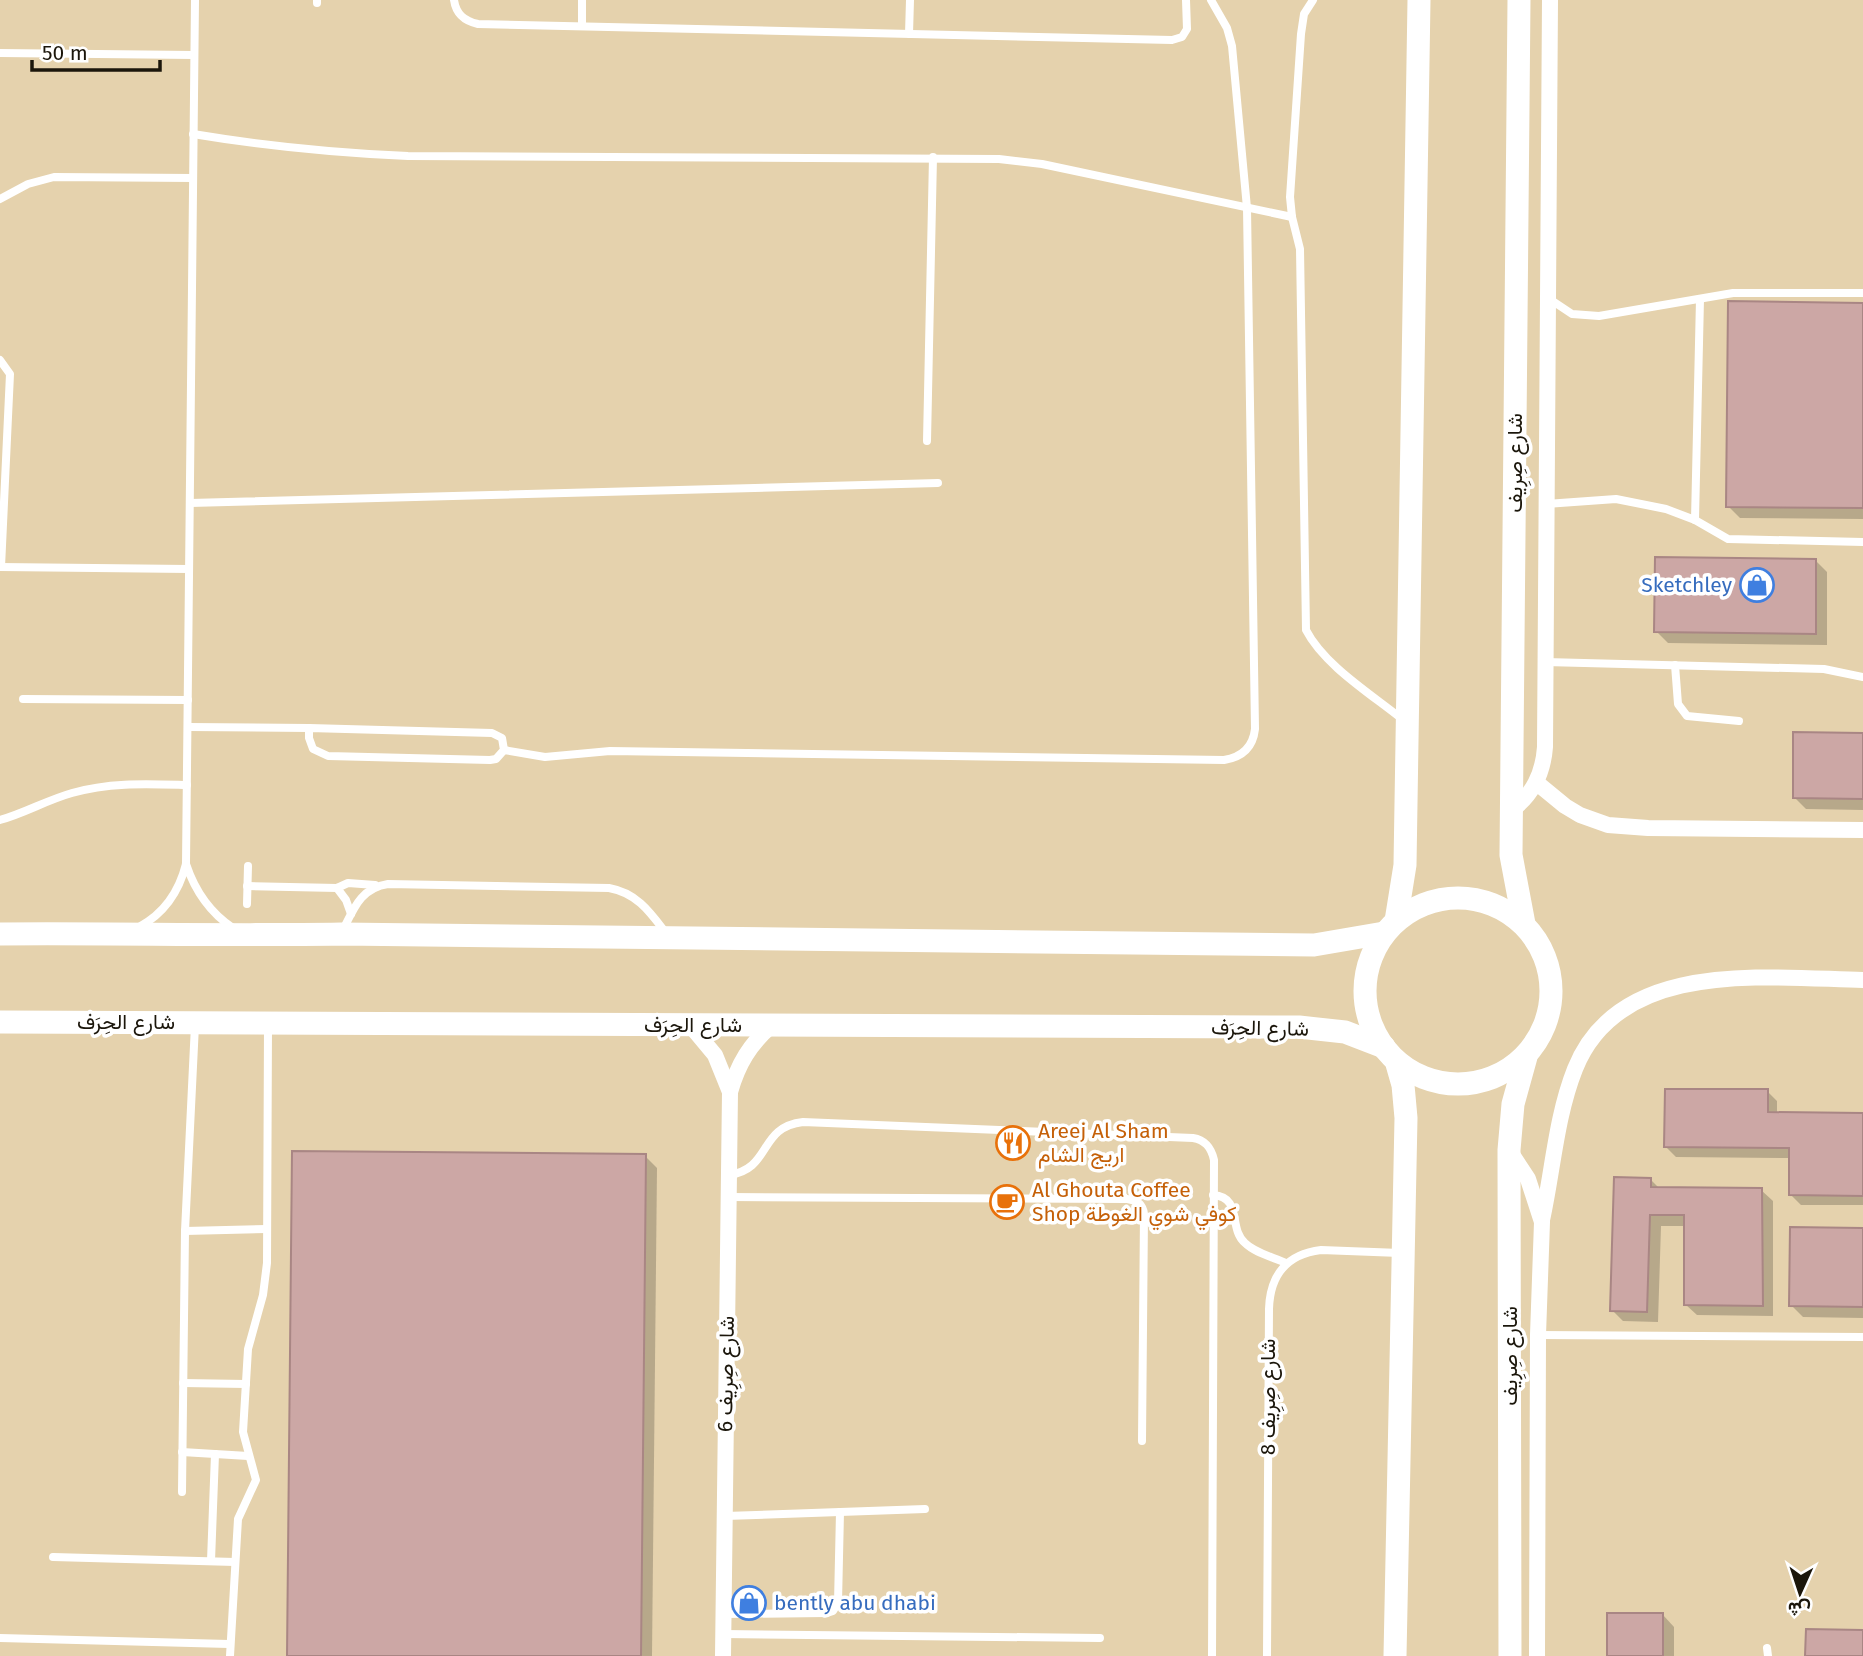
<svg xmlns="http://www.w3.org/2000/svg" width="1863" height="1656" viewBox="0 0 1863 1656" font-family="'Fira Sans',Vazirmatn,sans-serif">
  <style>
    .built { fill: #e5d2ad }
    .shadow { fill: #0003 }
    .building { fill: #cca7a5; stroke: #a98684; stroke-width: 2 }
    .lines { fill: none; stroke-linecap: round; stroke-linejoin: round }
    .lane { stroke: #fff; stroke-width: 8 }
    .street { stroke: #fff; stroke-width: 16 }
    .secondary { stroke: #fff; stroke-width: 23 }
    .labels { text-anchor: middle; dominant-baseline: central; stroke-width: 7; stroke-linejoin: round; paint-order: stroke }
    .street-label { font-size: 21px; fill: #1b160b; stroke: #fff }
    .shop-label { font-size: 21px; fill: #366cbe; stroke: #fff; text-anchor: end }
    .food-label { font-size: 21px; fill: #c56008; stroke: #fff; text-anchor: start }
  </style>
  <rect width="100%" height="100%" fill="#eedec0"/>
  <rect class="built" x="0" y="0" width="1863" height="1656"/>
  <g class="shadow">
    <polygon points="1863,304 1863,519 1740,518 1728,506"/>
    <polygon points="1816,561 1827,572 1827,645 1668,643 1656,631"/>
    <polygon points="1863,735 1863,810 1806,809 1794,797"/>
    <polygon points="1767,1091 1777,1101 1777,1114 1863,1115 1863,1205 1801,1205 1791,1195 1791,1158 1676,1157 1666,1147"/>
    <polygon points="645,1156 657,1168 652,1656 289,1656"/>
    <polygon points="1651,1180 1659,1188 1761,1190 1773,1201 1773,1316 1697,1315 1685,1304 1686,1226 1661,1226 1658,1322 1623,1321 1612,1310"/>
    <polygon points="1863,1230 1863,1318 1803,1317 1791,1305"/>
    <polygon points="1663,1615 1674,1627 1674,1656 1609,1656"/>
  </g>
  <g class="building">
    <polygon points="1728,301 1863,303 1863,508 1726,507"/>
    <polygon points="1655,557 1816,559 1816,634 1654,632"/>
    <polygon points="1793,732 1863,733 1863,799 1793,798"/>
    <polygon points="1665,1089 1768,1089 1768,1112 1863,1113 1863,1196 1789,1195 1789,1148 1664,1147"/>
    <polygon points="292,1151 646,1154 641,1656 287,1656"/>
    <polygon points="1614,1177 1651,1178 1651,1187 1762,1188 1763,1306 1684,1305 1684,1215 1650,1215 1647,1312 1610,1311"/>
    <polygon points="1790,1227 1863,1228 1863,1307 1789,1306"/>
    <rect x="1607" y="1613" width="56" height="43"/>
    <polygon points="1806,1629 1863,1630 1863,1656 1805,1656"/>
  </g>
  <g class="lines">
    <g class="lane">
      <path d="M 454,0 C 456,14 464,21 478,24 L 1172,40 L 1182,37 L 1187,29 L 1186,0"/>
      <path d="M 1313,0 L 1304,14 L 1301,34 L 1290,197 L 1292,217 L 1300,249 L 1306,630 C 1324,665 1371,694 1402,719"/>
      <polyline points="317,3 317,0"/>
      <polyline points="582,26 582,0"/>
      <polyline points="909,34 910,0"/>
      <polyline points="0,53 194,55"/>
      <path d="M 193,134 C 265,146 336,153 408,156 L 999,159 L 1042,164 L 1292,217"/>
      <polyline points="0,199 28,184 54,177 193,178"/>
      <polyline points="1548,298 1572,314 1599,316 1733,293 1863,293"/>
      <polyline points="0,360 10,374 1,567"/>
      <polyline points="927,441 933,157"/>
      <polyline points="190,503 938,483"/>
      <polyline points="1546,504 1616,499 1666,509 1695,520 1728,539 1863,542"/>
      <polyline points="1695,520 1700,299"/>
      <polyline points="0,567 189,569"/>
      <polyline points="1545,662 1824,669 1863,677"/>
      <polyline points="1675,665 1678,704 1687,716 1739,721"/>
      <polyline points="23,699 188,700"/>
      <polyline points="188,727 309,728"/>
      <polygon points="309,728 492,733 502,738 504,750 496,759 490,760 328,756 313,749 309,738"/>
      <path d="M 504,750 L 545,757 L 610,751 L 1224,760 C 1243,757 1253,747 1255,729 L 1247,208 L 1232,46 L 1227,28 L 1211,0"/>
      <path d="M 0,820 C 25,813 47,800 72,793 C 110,782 148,784 187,785"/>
      <path d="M 186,864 C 195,891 209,912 233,928"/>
      <polyline points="247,886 337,888 348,883 375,885"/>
      <polyline points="337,888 346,900 351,914"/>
      <polyline points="247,904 248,866"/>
      <path d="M 139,927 C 165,913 179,892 186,864 L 195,0"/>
      <path d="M 343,930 C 354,908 361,888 388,884 L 609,888 C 637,893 650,912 666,933"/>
      <path d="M 729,1175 C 772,1169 758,1127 803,1122 L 1193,1138 C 1205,1140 1211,1147 1214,1160 L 1212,1656"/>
      <path d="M 1213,1195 C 1243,1197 1228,1229 1245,1243 C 1255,1253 1273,1257 1286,1263"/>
      <path d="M 729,1197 L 1127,1199 C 1137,1200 1143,1205 1144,1214 L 1142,1441"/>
      <polyline points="185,1231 267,1229"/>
      <polyline points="1538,1335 1863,1337"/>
      <polyline points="183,1383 246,1384"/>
      <polyline points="182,1452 248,1456"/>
      <polyline points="182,1492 185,1231 195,1025"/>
      <polyline points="725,1516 925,1509"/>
      <polyline points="53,1557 235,1562"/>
      <polyline points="211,1561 215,1454"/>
      <polyline points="724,1614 827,1613 833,1611 838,1603 840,1512"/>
      <polyline points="723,1634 1100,1638"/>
      <polyline points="0,1638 229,1644"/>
      <polyline points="1767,1648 1768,1656"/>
      <polyline points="230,1656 238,1519 256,1480 243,1432 248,1349 263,1295 267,1263 268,1026"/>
      <path d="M 1267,1656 L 1269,1309 C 1270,1275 1287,1254 1321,1250 L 1400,1253"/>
    </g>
    <g class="street">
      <polyline points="1537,783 1565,806 1580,815 1608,825 1648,828 1863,830"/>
      <path d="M 1512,810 C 1533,794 1543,774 1545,747 L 1550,0"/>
      <polyline points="690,1025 715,1055 730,1092 723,1656"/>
      <path d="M 730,1092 C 738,1064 750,1044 772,1025"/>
      <polyline points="1509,1150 1528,1179 1542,1222 1538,1335 1537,1656"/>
      <path d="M 1542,1220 C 1553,1170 1556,1117 1575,1069 C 1619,958 1767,978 1863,980"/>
    </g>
    <g class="secondary">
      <polyline points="1519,0 1511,855 1524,924"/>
      <circle cx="1458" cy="991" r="93"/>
      <polyline points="1396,921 1405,865 1419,0"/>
      <path d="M 0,934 C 114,933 228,936 341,934 L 1314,945 L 1384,933"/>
      <polyline points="0,1022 1299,1027 1345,1032 1384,1047"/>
      <polyline points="1395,1656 1406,1118 1403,1085 1397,1064"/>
      <polyline points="1510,1656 1509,1150 1513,1104 1526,1057"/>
    </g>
  </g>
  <defs>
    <g id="shop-ring" transform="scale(1.75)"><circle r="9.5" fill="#fff" stroke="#3f7fe0" stroke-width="1.5"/><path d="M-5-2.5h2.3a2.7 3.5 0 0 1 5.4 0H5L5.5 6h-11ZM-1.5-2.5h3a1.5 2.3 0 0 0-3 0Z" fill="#3f7fe0"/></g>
    <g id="restaurant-ring" transform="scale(1.75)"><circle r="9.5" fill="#fff" stroke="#e8710a" stroke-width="1.5"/><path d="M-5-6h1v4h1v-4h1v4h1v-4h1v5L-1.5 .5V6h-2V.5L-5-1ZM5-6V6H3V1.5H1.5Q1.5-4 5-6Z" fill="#e8710a"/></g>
    <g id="cafe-ring" transform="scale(1.75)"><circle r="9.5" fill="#fff" stroke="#e8710a" stroke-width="1.5"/><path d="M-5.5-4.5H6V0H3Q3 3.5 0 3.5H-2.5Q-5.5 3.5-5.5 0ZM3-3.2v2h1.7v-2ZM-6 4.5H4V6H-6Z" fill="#e8710a"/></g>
  </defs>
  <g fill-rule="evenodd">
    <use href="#shop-ring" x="1757" y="585"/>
    <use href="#restaurant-ring" x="1013" y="1143"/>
    <use href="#cafe-ring" x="1007" y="1202"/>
    <use href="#shop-ring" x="749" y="1603"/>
  </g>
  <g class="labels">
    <g class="street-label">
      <text transform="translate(1515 463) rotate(-90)">شارع صِرِيف</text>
      <text x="126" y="1022">شارع الحِرَف</text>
      <text x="693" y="1025">شارع الحِرَف</text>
      <text transform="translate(1260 1028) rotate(1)">شارع الحِرَف</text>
      <text transform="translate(1510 1356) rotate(-90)">شارع صِرِيف</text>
      <text transform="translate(726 1374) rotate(-89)">شارع صِرِيف 6</text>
      <text transform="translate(1268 1397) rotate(-90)">شارع صِرِيف 8</text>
    </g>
    <g class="shop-label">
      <text x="1732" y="585">Sketchley</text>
      <text x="774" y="1603" text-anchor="start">bently abu dhabi</text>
    </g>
    <g class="food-label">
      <text x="1038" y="1131">Areej Al Sham<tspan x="1038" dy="24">اريج الشام</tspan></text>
      <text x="1032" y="1190">Al Ghouta Coffee<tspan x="1032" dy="24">Shop كوفي شوي الغوطة</tspan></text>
    </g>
  </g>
  <g transform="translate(1800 1593) rotate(183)" stroke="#ffffff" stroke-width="5" paint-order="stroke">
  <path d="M0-5L12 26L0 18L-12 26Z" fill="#1b160b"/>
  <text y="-10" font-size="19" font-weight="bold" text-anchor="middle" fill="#1b160b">ش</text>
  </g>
  <path d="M32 60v10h128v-10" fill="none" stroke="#1b160b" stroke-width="3.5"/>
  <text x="42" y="60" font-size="21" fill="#1b160b" stroke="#ffffff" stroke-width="5" paint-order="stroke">50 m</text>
</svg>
